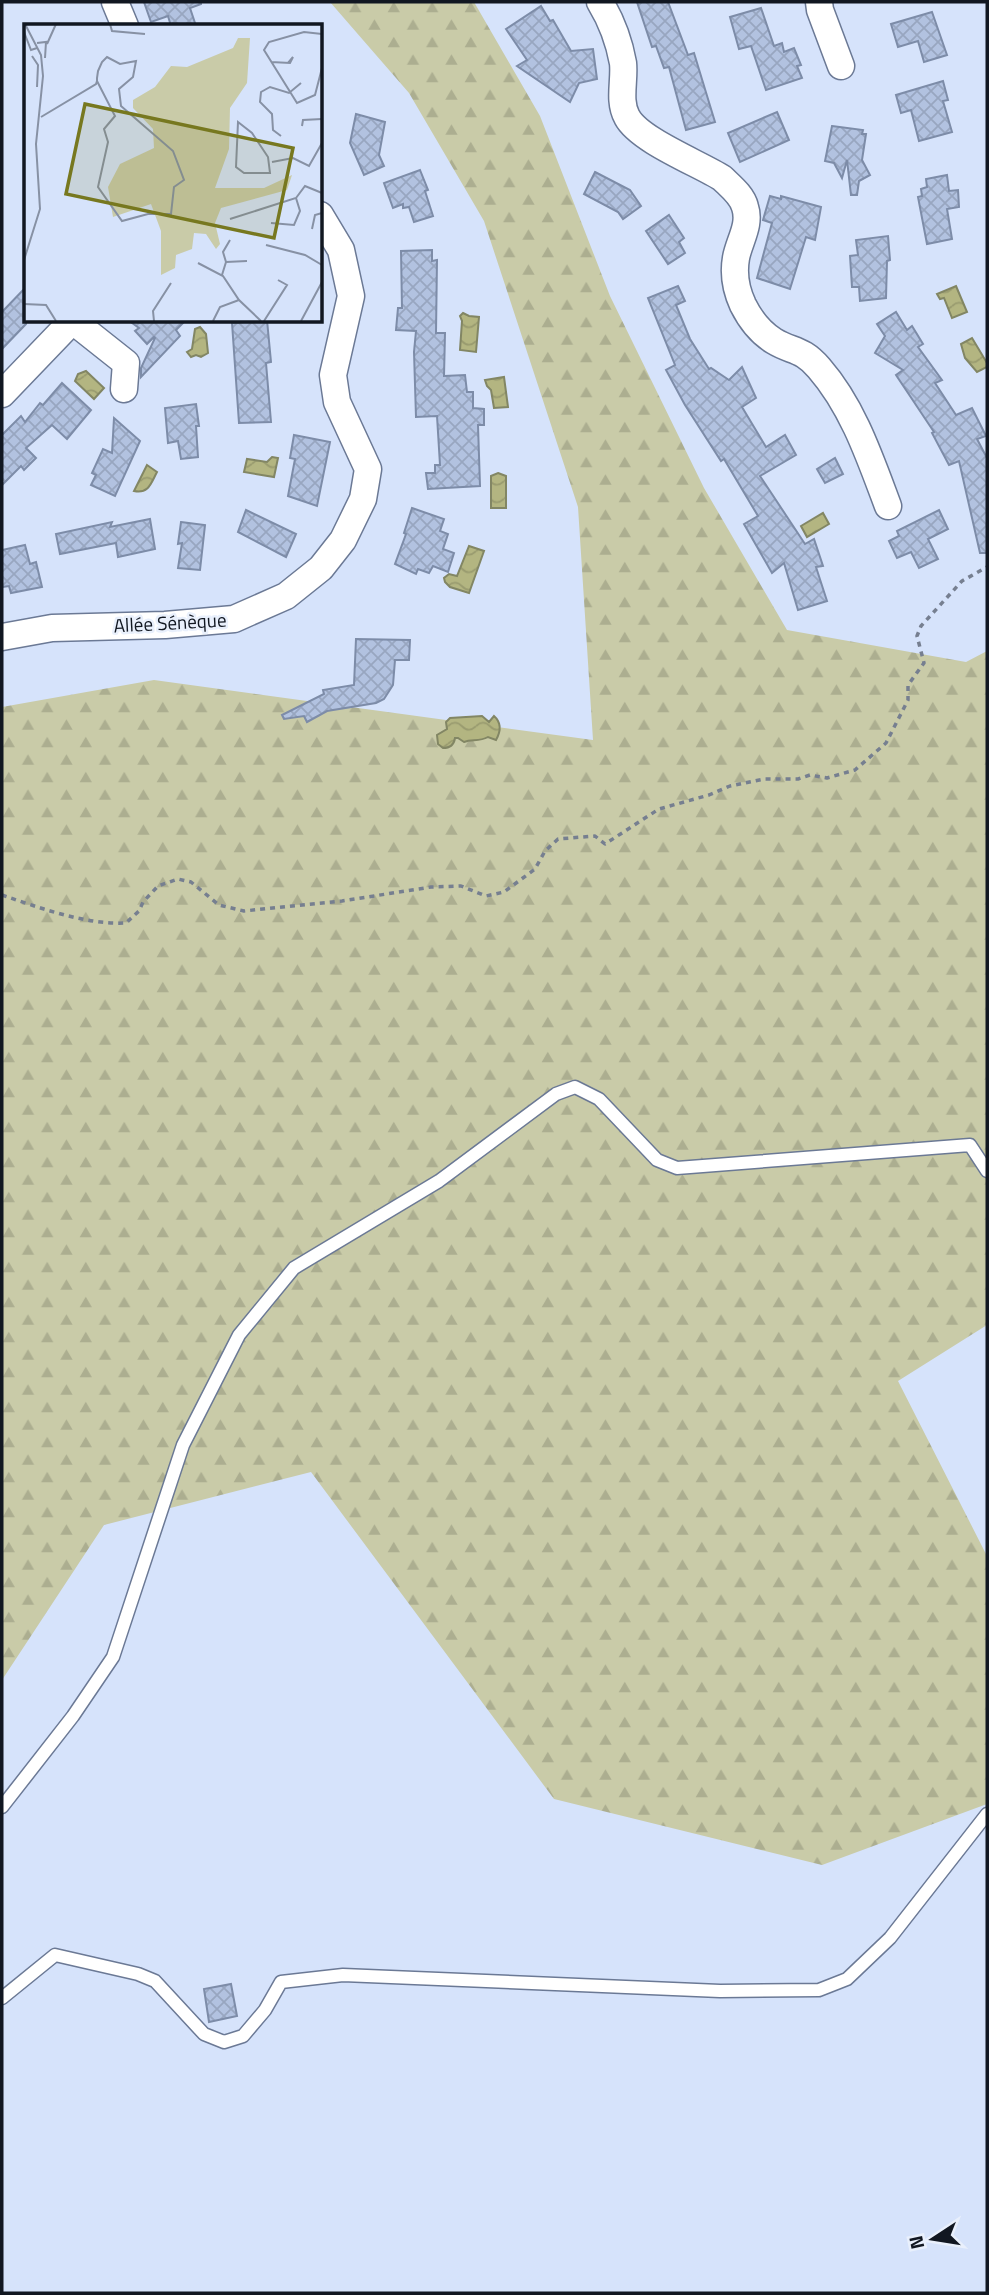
<svg xmlns="http://www.w3.org/2000/svg" width="989" height="2295" viewBox="0 0 989 2295" font-family="'Titillium Web',sans-serif">
  <style>
    .forest { fill: url(#forest-firs) }
    .water { fill: url(#water-waves); stroke: #828664; stroke-width: 2 }
    .building { fill: url(#building-cross-hatch); stroke: #7d8ca8; stroke-width: 2 }
    .lines { fill: none; stroke-linecap: round; stroke-linejoin: round }
    .lane-casing { stroke: #6b7995; stroke-width: 15 }
    .street-casing { stroke: #6b7995; stroke-width: 29 }
    .path { stroke: #767f90; stroke-width: 3.5; stroke-dasharray: 5 5; stroke-linecap: butt }
    .lane { stroke: #fff; stroke-width: 12 }
    .street { stroke: #fff; stroke-width: 26 }
    .labels { text-anchor: middle; dominant-baseline: central; stroke-width: 5; stroke-linejoin: round; paint-order: stroke }
    .street-label { font-size: 19px; fill: #111721; stroke: #e9f0fc }
    .inset-road { fill: none; stroke: #8791a4; stroke-width: 2 }
    .view { fill: #77781f; fill-opacity: 0.15; stroke: #77781f; stroke-width: 3.5 }
    .inset-edge { fill: none; stroke: #111721; stroke-width: 3.5 }
  </style>
  <defs>
    <pattern id="forest-firs" width="22" height="20" patternUnits="userSpaceOnUse" patternTransform="scale(1.75)"><rect width="22" height="20" fill="#c9cba8"/><path d="M5 1l3.5 6h-7zM16 11l3.5 6h-7z" fill="#acae90"/></pattern>
    <pattern id="water-waves" width="16" height="10" patternUnits="userSpaceOnUse" patternTransform="scale(1.75)"><rect width="16" height="10" fill="#b3b581"/><path d="M0 5q4-4 8 0t8 0" fill="none" stroke="#999b6f"/></pattern>
    <pattern id="building-cross-hatch" width="8" height="8" patternUnits="userSpaceOnUse" patternTransform="scale(1.75)"><rect width="8" height="8" fill="#b2c2e0"/><path d="M0 0l8 8M0 8l8-8" fill="none" stroke="#98a6c0"/></pattern>
  </defs>
  <rect width="100%" height="100%" fill="#d6e3fb"/>
  <polygon class="forest" points="330,2 474,2 540,116 610,296 704,488 787,630 966,662 987,651 987,1325 898,1381 987,1556 987,1804 822,1865 554,1799 311,1472 104,1525 2,1680 2,707 154,680 593,740 578,507 484,221 409,93"/>
  <g class="water">
    <polygon points="956,286 967,312 952,318 944,298 940,299 937,294"/>
    <polygon points="463,313 469,316 479,317 476,352 460,350 462,321 460,316"/>
    <polygon points="200,327 206,334 208,353 201,357 196,355 191,357 187,352 192,349 195,329"/>
    <polygon points="972,338 987,363 987,367 977,372 965,358 961,344"/>
    <polygon points="86,371 104,388 94,399 75,381 78,374"/>
    <polygon points="504,377 508,407 494,408 491,390 487,386 485,380"/>
    <polygon points="272,457 278,458 274,477 244,472 247,459 267,462"/>
    <path d="M 147,465 L 157,472 C 151,483 149,494 134,491 Z"/>
    <polygon points="498,473 506,476 506,508 491,508 491,476"/>
    <polygon points="823,513 829,524 807,537 801,526"/>
    <polygon points="469,546 484,551 469,593 450,587 445,582 444,578 449,574 457,576"/>
    <path d="M 482,716 L 489,722 L 494,716 C 502,723 501,731 496,740 L 488,737 C 479,742 472,739 464,742 L 458,738 L 455,738 C 454,745 449,748 443,748 L 438,744 L 437,735 L 447,729 L 446,722 L 450,718 Z"/>
  </g>
  <g class="building">
    <polygon points="144,2 201,2 201,4 190,8 196,26 171,26 168,16 151,22"/>
    <polygon points="637,2 668,2 688,55 694,53 715,122 686,130 669,67 664,68 656,46 652,47"/>
    <polygon points="541,6 550,21 553,20 571,51 593,49 597,79 579,83 570,102 517,66 527,60 506,29"/>
    <polygon points="761,8 774,46 782,43 784,52 794,48 801,65 797,66 802,78 766,90 751,46 739,49 730,17"/>
    <polygon points="932,12 947,55 924,62 918,41 898,47 891,24"/>
    <polygon points="943,81 948,100 943,101 952,132 919,141 911,110 901,113 896,95"/>
    <polygon points="777,112 789,140 740,162 728,133"/>
    <polygon points="356,114 385,122 379,155 384,166 364,175 350,143"/>
    <polygon points="832,126 863,130 862,134 866,134 862,160 870,175 859,181 857,195 851,195 847,160 842,178 834,163 825,161"/>
    <polygon points="420,170 428,190 425,191 433,216 414,222 409,207 403,208 403,204 393,208 384,183"/>
    <polygon points="595,172 630,190 641,206 623,219 618,212 584,194"/>
    <polygon points="947,175 949,191 958,190 959,207 947,209 952,239 927,244 918,197 922,196 921,189 927,187 926,179"/>
    <polygon points="770,196 781,199 781,196 821,207 815,240 806,237 790,289 757,278 772,223 763,220"/>
    <polygon points="669,215 684,238 679,242 685,253 668,264 646,231"/>
    <polygon points="888,236 890,260 887,261 886,298 860,301 859,287 852,287 850,256 858,255 856,240"/>
    <polygon points="432,250 432,261 437,260 436,333 445,333 444,376 465,375 467,392 473,392 473,408 484,409 484,425 478,425 480,486 428,489 426,473 435,473 435,465 440,465 437,416 416,417 414,352 416,331 396,330 398,308 402,308 401,251"/>
    <polygon points="678,286 685,301 676,305 690,339 709,369 711,368 729,380 742,367 756,398 742,407 766,447 785,435 796,455 760,476 805,544 814,539 823,566 816,567 827,601 798,610 784,563 772,573 744,524 758,516 724,459 721,461 685,405 666,370 675,365 648,298"/>
    <polygon points="26,287 26,324 2,349 2,312"/>
    <polygon points="896,312 907,330 912,326 923,344 918,347 942,380 935,383 956,415 972,408 986,436 977,439 987,458 987,553 980,553 959,461 949,465 932,433 934,432 896,375 903,370 875,353 885,336 877,324"/>
    <polygon points="128,320 186,320 176,330 180,336 141,377 141,368 155,338 154,337 147,344 135,331 139,328"/>
    <polygon points="267,320 271,362 266,363 271,422 239,423 232,323"/>
    <polygon points="62,383 91,410 67,439 52,425 26,448 36,458 24,470 21,466 2,485 2,435 21,416 25,422 40,403 43,405"/>
    <polygon points="196,404 199,426 196,426 198,457 181,459 178,441 168,443 165,408"/>
    <polygon points="114,418 140,441 115,496 91,485 96,475 92,473 103,449 112,453"/>
    <polygon points="294,435 330,442 317,506 288,496 295,459 290,458"/>
    <polygon points="835,458 843,474 825,483 817,469"/>
    <polygon points="412,508 444,519 440,531 448,534 443,549 454,553 448,572 433,566 429,573 418,569 416,574 395,564 406,534 404,533"/>
    <polygon points="246,510 296,534 286,557 238,532"/>
    <polygon points="939,510 948,529 928,539 938,559 919,568 911,552 897,558 889,541 899,536 897,531"/>
    <polygon points="150,519 155,549 118,557 116,543 60,554 56,534 112,522 110,527"/>
    <polygon points="181,522 205,525 200,570 178,568 182,543 178,544"/>
    <polygon points="25,545 30,564 36,562 42,587 11,593 9,586 2,587 2,550"/>
    <polygon points="356,639 410,640 409,660 395,660 393,685 384,699 376,703 327,711 307,722 304,716 284,719 282,715 324,694 323,690 354,685"/>
    <polygon points="231,1984 237,2016 209,2022 204,1989"/>
  </g>
  <g class="lines">
    <g class="lane-casing">
      <g id="lane">
        <polyline points="2,1807 73,1716 113,1657 183,1445 239,1335 294,1268 439,1181 556,1094 575,1087 599,1099 657,1160 677,1168 970,1145 987,1171"/>
        <polyline points="2,1998 55,1955 138,1974 155,1981 204,2034 224,2042 243,2036 265,2010 281,1982 343,1975 720,1991 819,1990 847,1979 890,1938 987,1814"/>
      </g>
    </g>
    <g class="street-casing">
      <g id="street">
        <polyline points="115,2 125,26"/>
        <path d="M 600,2 C 611,20 619,41 623,63 C 625,80 618,101 627,117 C 639,140 698,163 722,178 C 730,186 742,195 745,207 C 751,225 739,241 736,258 C 733,275 736,290 743,305 C 750,319 761,333 774,341 C 792,352 802,348 819,368 C 853,407 870,458 888,506"/>
        <polyline points="819,2 820,10 841,66"/>
        <polyline points="73,321 126,363 124,389"/>
        <polyline points="2,394 73,320"/>
        <polyline points="2,637 52,628 165,625 234,619 286,596 321,568 343,540 363,499 368,469 337,402 333,375 351,296 341,250 320,215"/>
      </g>
    </g>
    <path class="path" d="M 2,895 C 40,908 86,925 126,923 L 139,911 L 143,902 L 158,886 L 178,879 L 191,882 L 219,905 L 244,911 L 342,901 L 431,887 L 461,886 L 486,896 L 504,892 L 535,869 L 545,851 L 558,839 L 595,836 L 605,844 L 659,809 L 709,795 L 730,786 L 764,779 L 798,779 L 810,775 L 827,778 L 855,770 L 886,743 L 908,700 L 908,685 L 924,663 L 917,636 L 921,626 L 962,581 L 987,567"/>
    <use href="#lane" class="lane"/>
    <use href="#street" class="street"/>
  </g>
  <g class="labels">
    <g class="street-label">
      <text transform="translate(170 622) rotate(-3)">Allée Sénèque</text>
    </g>
  </g>
  <g transform="translate(24 24)">
    <rect width="298" height="298" fill="#d6e3fb"/>
    <path d="M 214,14 L 226,14 L 223,59 L 206,84 L 205,125 L 191,164 L 240,164 L 268,151 L 263,166 L 197,184 L 191,199 L 196,220 L 192,225 L 182,210 L 170,209 L 168,225 L 152,231 L 151,244 L 137,251 L 137,207 L 127,180 L 89,193 L 84,163 L 96,140 L 130,124 L 129,105 L 109,84 L 109,76 L 131,63 L 147,42 L 163,43 L 209,24 Z" fill="#c9cba8"/>
    <path class="inset-road" d="M 86,0 L 88,7 L 121,10M 0,8 L 7,26 L 13,24M 298,10 L 280,8 L 245,18 L 240,26 L 273,79 L 291,71 L 298,44M 13,19 L 22,18 L 21,34M 23,20 L 32,0M 8,32 L 14,41 L 13,63M 247,38 L 266,39 L 269,33 L 264,39M 17,93 L 72,60 L 73,57 L 73,54 L 74,47 L 78,38 L 83,33 L 96,40 L 112,37 L 109,53 L 95,65 L 97,82 L 149,127 L 160,156 L 150,163 L 147,190 L 124,190 L 98,197 L 74,163 L 84,118 L 80,105 L 91,92 L 73,57M 214,98 L 228,109 L 244,133 L 246,149 L 220,149 L 212,143 ZM 278,102 L 279,96 L 298,95M 257,112 L 249,106 L 248,90 L 236,78 L 237,68 L 246,63 L 265,69 L 277,59M 248,138 L 269,134 L 285,142 L 298,119M 206,195 L 272,174 L 281,162 L 298,169M 247,199 L 270,201 L 276,187 L 272,174M 288,205 L 291,191 L 298,189M 242,221 L 281,231 L 298,241M 0,236 L 16,185 L 12,120 L 19,52 L 17,31 L 1,0M 202,238 L 223,237M 174,239 L 199,252 L 215,276 L 237,297M 198,251 L 202,238 L 199,228 L 206,216M 0,280 L 22,281 L 32,297M 130,297 L 129,287 L 147,259M 189,297 L 196,283 L 215,276M 240,297 L 263,261 L 254,256M 277,297 L 298,258"/>
    <path class="view" d="M 61,80 L 269,124 L 250,214 L 42,170 Z"/>
    <rect width="298" height="298" class="inset-edge"/>
  </g>
  <rect width="989" height="2295" fill="none" stroke="#111721" stroke-width="7"/>
  <g transform="translate(933 2239) rotate(258)" stroke="#e9f0fc" stroke-width="5" paint-order="stroke">
  <path d="M0-5L12 26L0 18L-12 26Z" fill="#111721"/>
  <text y="-10" font-size="19" font-weight="bold" text-anchor="middle" fill="#111721">N</text>
  </g>
</svg>
